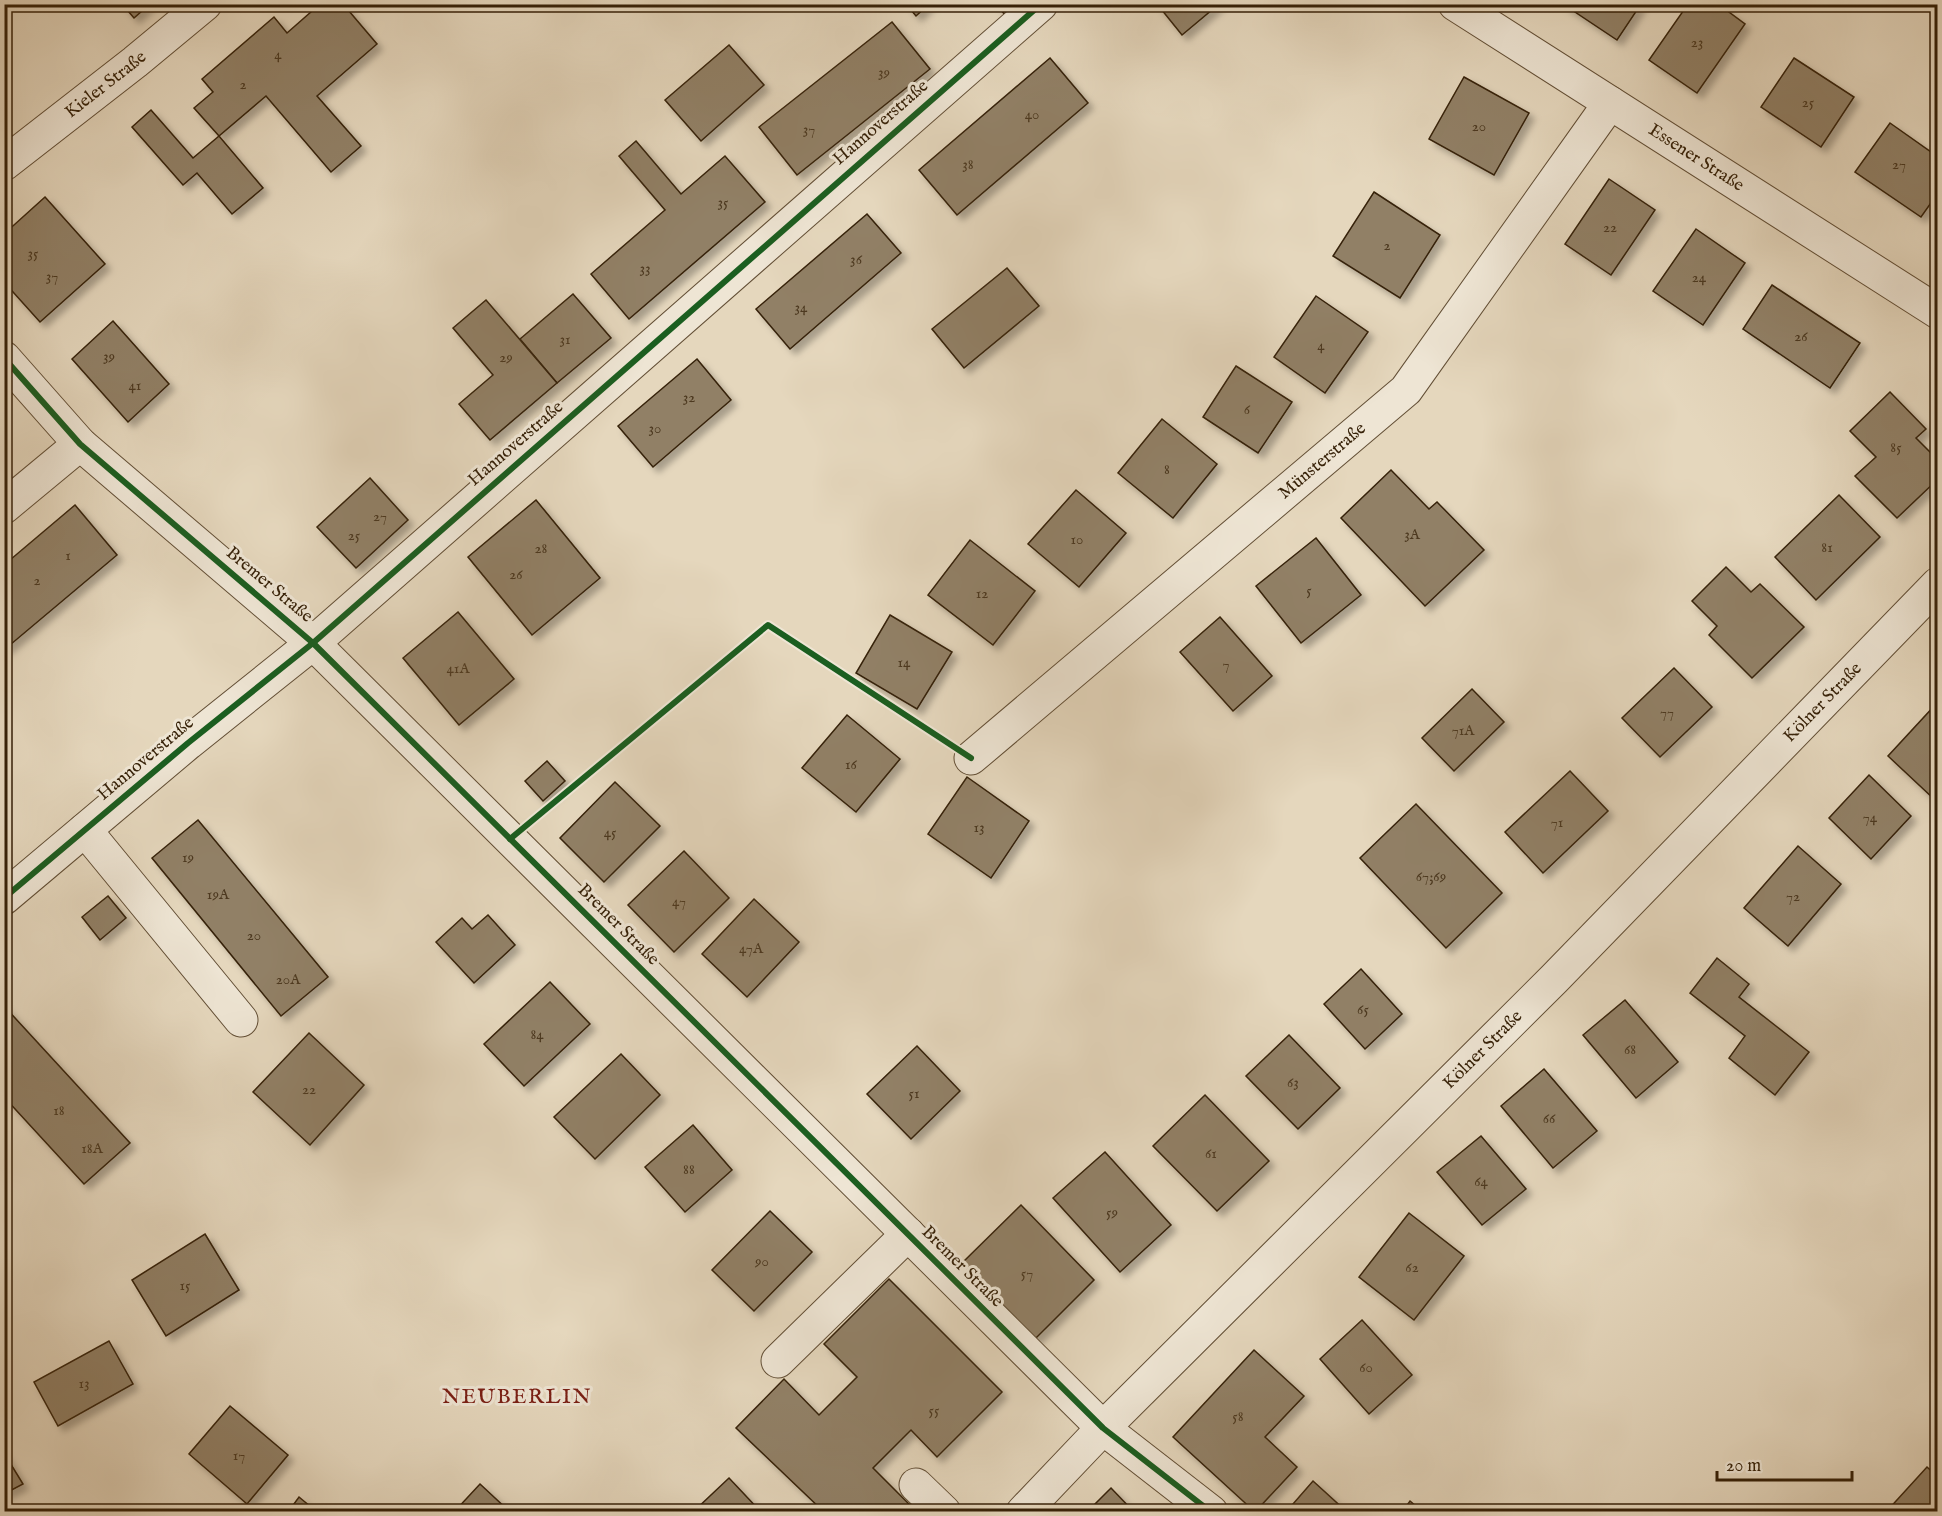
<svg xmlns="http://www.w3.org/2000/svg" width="1942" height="1516" viewBox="0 0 1942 1516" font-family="'IM FELL English',serif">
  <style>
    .building { fill: #918066; stroke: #362108; stroke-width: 1.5; filter: url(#shadow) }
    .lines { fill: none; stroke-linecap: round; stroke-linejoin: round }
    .minor-casing { stroke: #624e35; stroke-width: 35 }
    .minor { stroke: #eee5d4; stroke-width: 33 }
    .cycleway-casing { stroke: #eee5d4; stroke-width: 10 }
    .cycleway { stroke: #1b5e20; stroke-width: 6 }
    .labels { text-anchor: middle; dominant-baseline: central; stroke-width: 6; stroke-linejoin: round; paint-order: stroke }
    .number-label { font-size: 15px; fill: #4d3920 }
    .street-label { font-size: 18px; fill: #362108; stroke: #eee5d4 }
    .quarter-label { font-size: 21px; letter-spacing: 1.5px; fill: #7a1f14; stroke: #eee5d4 }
  </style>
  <defs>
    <filter id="shadow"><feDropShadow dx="5.5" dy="5.5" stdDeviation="3" flood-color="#0004"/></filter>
  </defs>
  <rect width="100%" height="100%" fill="#e5d7bd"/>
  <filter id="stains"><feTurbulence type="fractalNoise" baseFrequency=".00333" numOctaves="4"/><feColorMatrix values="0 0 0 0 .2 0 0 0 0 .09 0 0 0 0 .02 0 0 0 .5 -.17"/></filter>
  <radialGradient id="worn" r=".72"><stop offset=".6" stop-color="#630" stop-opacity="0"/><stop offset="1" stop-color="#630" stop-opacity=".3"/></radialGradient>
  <g class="building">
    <polygon points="122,4 150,4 134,18"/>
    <polygon points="320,4 343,4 377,44 317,96 361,146 331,172 266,96 219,136 194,108 213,92 202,79 274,17 287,33"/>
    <polygon points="906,4 929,4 916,16"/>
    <polygon points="996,4 1020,4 1006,16"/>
    <polygon points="1157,4 1219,4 1182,35"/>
    <polygon points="1563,4 1641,4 1617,40"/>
    <polygon points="1688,4 1718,4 1745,24 1697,93 1649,60"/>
    <polygon points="892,22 930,69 797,175 759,127"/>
    <polygon points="729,45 764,85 701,141 665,100"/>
    <polygon points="1050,58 1088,103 957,215 919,170"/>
    <polygon points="1794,58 1854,97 1821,147 1761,107"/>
    <polygon points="1464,77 1529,113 1494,175 1429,139"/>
    <polygon points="151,110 193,158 219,136 263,188 232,214 197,173 183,185 132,127"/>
    <polygon points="1890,123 1938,157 1938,193 1921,217 1855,172"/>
    <polygon points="636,141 681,194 725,156 765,202 629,319 591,274 665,210 619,156"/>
    <polygon points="1609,179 1655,210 1611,275 1565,244"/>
    <polygon points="1374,192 1440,235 1400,298 1333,256"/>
    <polygon points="45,197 105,264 40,322 4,282 4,234"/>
    <polygon points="867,214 901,253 790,349 756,309"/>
    <polygon points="1696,229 1745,263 1703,325 1653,291"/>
    <polygon points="1007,268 1039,306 964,368 932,329"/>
    <polygon points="1772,285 1860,343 1830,388 1743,329"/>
    <polygon points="573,294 611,338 557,383 520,339"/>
    <polygon points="1316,296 1368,332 1325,393 1274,357"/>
    <polygon points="486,300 557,383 490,440 459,404 493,375 453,328"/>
    <polygon points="113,321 169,384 128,422 72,359"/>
    <polygon points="697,359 731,400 653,467 618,426"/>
    <polygon points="1236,366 1292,402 1258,453 1203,417"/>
    <polygon points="1890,392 1926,429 1916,438 1938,460 1938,479 1897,518 1855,476 1876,457 1850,431"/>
    <polygon points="1162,419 1217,464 1173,518 1118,473"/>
    <polygon points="1391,470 1429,509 1437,502 1484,550 1425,606 1341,518"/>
    <polygon points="370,478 408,520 356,568 317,527"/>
    <polygon points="1076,490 1126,533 1079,587 1028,544"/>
    <polygon points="1839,495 1880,537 1816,600 1775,557"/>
    <polygon points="536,500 600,578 532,635 468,557"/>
    <polygon points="75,505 117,555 4,650 4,565"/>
    <polygon points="1316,538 1361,595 1301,643 1256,586"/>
    <polygon points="970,540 1035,591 993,645 928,595"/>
    <polygon points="1726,567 1751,592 1760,584 1804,627 1752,678 1709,635 1717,626 1692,601"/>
    <polygon points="458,612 514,679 459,725 403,658"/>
    <polygon points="890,615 952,652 917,709 856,673"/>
    <polygon points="1220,617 1272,676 1233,711 1180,652"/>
    <polygon points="1674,668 1712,707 1660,757 1622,718"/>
    <polygon points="1472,689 1504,722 1454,771 1422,738"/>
    <polygon points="1937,703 1938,797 1935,800 1888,756"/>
    <polygon points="847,715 900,759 856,812 802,768"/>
    <polygon points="547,761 565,781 543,801 525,781"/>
    <polygon points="1570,771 1608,811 1543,873 1505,832"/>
    <polygon points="1869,775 1911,816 1871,859 1829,818"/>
    <polygon points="967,777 1029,821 991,878 928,834"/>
    <polygon points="615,782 660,826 604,882 560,838"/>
    <polygon points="1416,804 1502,893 1446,948 1360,858"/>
    <polygon points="198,820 328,977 281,1016 152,858"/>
    <polygon points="1798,846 1841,884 1788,946 1744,908"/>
    <polygon points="684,851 729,898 674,952 628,905"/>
    <polygon points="108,896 126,918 100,940 82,917"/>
    <polygon points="754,899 799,942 747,997 702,954"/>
    <polygon points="488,915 515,945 474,983 436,942 462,918 472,929"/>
    <polygon points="1717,958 1749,984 1739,997 1809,1052 1775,1095 1729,1058 1745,1036 1690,993"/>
    <polygon points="1361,969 1402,1014 1365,1049 1324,1004"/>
    <polygon points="550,982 590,1024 524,1086 484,1044"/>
    <polygon points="1625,1000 1678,1062 1636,1098 1583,1035"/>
    <polygon points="4,1006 130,1143 84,1184 4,1097"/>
    <polygon points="309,1033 364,1085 310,1145 253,1092"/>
    <polygon points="1289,1035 1340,1088 1298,1129 1246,1076"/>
    <polygon points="917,1046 960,1091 911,1139 867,1094"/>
    <polygon points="621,1054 660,1095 595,1159 554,1117"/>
    <polygon points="1544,1069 1597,1131 1553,1168 1501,1106"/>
    <polygon points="1205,1095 1269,1161 1217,1211 1153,1146"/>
    <polygon points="693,1125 732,1170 685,1212 645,1167"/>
    <polygon points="1481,1136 1526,1189 1482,1225 1437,1172"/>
    <polygon points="1105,1152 1171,1225 1120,1272 1053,1198"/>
    <polygon points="1021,1205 1094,1280 1034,1340 960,1265"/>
    <polygon points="770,1211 812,1252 754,1311 712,1270"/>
    <polygon points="1409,1213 1464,1256 1414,1320 1359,1277"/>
    <polygon points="205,1234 239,1290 166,1336 132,1280"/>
    <polygon points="889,1279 1002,1392 937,1457 911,1430 873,1468 913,1508 910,1512 824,1512 736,1428 784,1379 819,1415 857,1377 824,1344"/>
    <polygon points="1362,1320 1412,1375 1369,1414 1320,1359"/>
    <polygon points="109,1341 133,1384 58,1426 34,1382"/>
    <polygon points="1254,1350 1304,1396 1265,1437 1297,1467 1255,1512 1173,1437"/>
    <polygon points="230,1406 288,1455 247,1504 189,1454"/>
    <polygon points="4,1453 23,1484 4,1494"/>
    <polygon points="1927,1467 1938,1477 1938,1512 1886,1512"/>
    <polygon points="729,1478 761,1512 693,1512"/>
    <polygon points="1313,1481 1347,1512 1286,1512"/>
    <polygon points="480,1484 510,1512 454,1512"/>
    <polygon points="1111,1488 1134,1512 1087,1512"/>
    <polygon points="299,1497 317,1512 288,1512"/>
    <polygon points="1410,1501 1423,1512 1402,1512"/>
  </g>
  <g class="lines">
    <g class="minor-casing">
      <g id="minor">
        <path id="s1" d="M 1455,4 L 1938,312"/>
        <path id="s2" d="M 4,164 L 135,62 L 205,4"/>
        <polyline points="4,358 80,444 313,643 1103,1428 1211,1512"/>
        <polyline points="4,507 80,444"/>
        <path id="s3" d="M 971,758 L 1406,390 L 1610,103"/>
        <polyline points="85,830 241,1020"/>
        <polyline points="4,898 188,743 313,643 1041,4"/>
        <polyline points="778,1361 908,1234"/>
        <polyline points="916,1485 944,1512"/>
        <path id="s4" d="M 1023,1512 L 1103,1428 L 1554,979 L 1938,584"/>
      </g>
    </g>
    <use href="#minor" class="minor"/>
    <g class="cycleway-casing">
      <g id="cycleway">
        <polyline points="4,358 80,444 313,643 1103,1428 1211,1512"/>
        <polyline points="510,839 768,625 971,758"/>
        <polyline points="4,898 188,743 313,643 1041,4"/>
      </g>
    </g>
    <use href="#cycleway" class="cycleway"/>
  </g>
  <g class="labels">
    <g class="number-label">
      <text x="1697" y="42">23</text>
      <text x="278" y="54">4</text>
      <text x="884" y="72">39</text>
      <text x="243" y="84">2</text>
      <text x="1808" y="102">25</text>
      <text x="1032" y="114">40</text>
      <text x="1479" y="126">20</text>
      <text x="809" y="129">37</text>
      <text x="968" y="164">38</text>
      <text x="1899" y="164">27</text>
      <text x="723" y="202">35</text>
      <text x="1610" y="227">22</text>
      <text x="1387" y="245">2</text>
      <text x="33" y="253">35</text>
      <text x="856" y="259">36</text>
      <text x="645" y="268">33</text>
      <text x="52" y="276">37</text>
      <text x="1699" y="277">24</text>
      <text x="801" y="307">34</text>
      <text x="1801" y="336">26</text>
      <text x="565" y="339">31</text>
      <text x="1321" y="345">4</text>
      <text x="109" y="356">39</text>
      <text x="506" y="357">29</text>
      <text x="135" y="385">41</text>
      <text x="689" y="397">32</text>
      <text x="1247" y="409">6</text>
      <text x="655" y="428">30</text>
      <text x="1896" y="447">85</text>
      <text x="1167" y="469">8</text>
      <text x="380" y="516">27</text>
      <text x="1412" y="534">3A</text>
      <text x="354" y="535">25</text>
      <text x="1077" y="539">10</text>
      <text x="1827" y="547">81</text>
      <text x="541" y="548">28</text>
      <text x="68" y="555">1</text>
      <text x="516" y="574">26</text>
      <text x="37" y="580">2</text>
      <text x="1309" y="590">5</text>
      <text x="982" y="593">12</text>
      <text x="904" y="662">14</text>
      <text x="1226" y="664">7</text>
      <text x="458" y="668">41A</text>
      <text x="1667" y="712">77</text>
      <text x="1463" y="730">71A</text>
      <text x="851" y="764">16</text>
      <text x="1870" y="817">74</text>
      <text x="1557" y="822">71</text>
      <text x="979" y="827">13</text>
      <text x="610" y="832">45</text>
      <text x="188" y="857">19</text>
      <text x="1431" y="876">67;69</text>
      <text x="218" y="894">19A</text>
      <text x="1793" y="896">72</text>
      <text x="679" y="901">47</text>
      <text x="254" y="935">20</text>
      <text x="751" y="948">47A</text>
      <text x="288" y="979">20A</text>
      <text x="1363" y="1009">65</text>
      <text x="537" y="1034">84</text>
      <text x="1630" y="1049">68</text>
      <text x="1293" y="1082">63</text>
      <text x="309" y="1089">22</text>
      <text x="914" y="1093">51</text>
      <text x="59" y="1110">18</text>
      <text x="1549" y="1118">66</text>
      <text x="92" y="1148">18A</text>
      <text x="1211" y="1153">61</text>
      <text x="689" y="1169">88</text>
      <text x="1481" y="1181">64</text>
      <text x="1112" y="1212">59</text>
      <text x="762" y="1261">90</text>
      <text x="1412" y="1267">62</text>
      <text x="1027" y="1273">57</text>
      <text x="185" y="1285">15</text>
      <text x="1366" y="1367">60</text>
      <text x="84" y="1383">13</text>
      <text x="934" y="1410">55</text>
      <text x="1238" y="1416">58</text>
      <text x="239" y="1455">17</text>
    </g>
    <g class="street-label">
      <text stroke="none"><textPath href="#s2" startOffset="129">Kieler Straße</textPath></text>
      <text transform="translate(881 123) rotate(-41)">Hannoverstraße</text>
      <text stroke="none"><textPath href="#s1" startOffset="286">Essener Straße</textPath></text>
      <text transform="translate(516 444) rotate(-41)">Hannoverstraße</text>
      <text stroke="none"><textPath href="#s3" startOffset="460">Münsterstraße</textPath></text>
      <text transform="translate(269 585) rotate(40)">Bremer Straße</text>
      <text stroke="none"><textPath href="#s4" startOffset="1138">Kölner Straße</textPath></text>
      <text transform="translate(146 759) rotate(-40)">Hannoverstraße</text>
      <text transform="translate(618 925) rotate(45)">Bremer Straße</text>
      <text stroke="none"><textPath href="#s4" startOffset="652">Kölner Straße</textPath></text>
      <text transform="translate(962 1267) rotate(45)">Bremer Straße</text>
    </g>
    <g class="quarter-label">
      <text x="517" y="1397">NEUBERLIN</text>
    </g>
  </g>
  <rect width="1942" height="1516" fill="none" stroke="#e5d7bd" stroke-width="24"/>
  <rect x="6" y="6" width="1930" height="1504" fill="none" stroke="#362108" stroke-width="3"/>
  <rect x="12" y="12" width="1918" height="1492" fill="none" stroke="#362108" stroke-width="1.5"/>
  <path d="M1717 1471v9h135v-9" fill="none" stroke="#362108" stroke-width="3"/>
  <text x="1726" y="1471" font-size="18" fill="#362108" stroke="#eee5d4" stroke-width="4.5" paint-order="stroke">20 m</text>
  <rect width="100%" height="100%" filter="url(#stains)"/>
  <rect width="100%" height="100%" fill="url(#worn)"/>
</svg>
